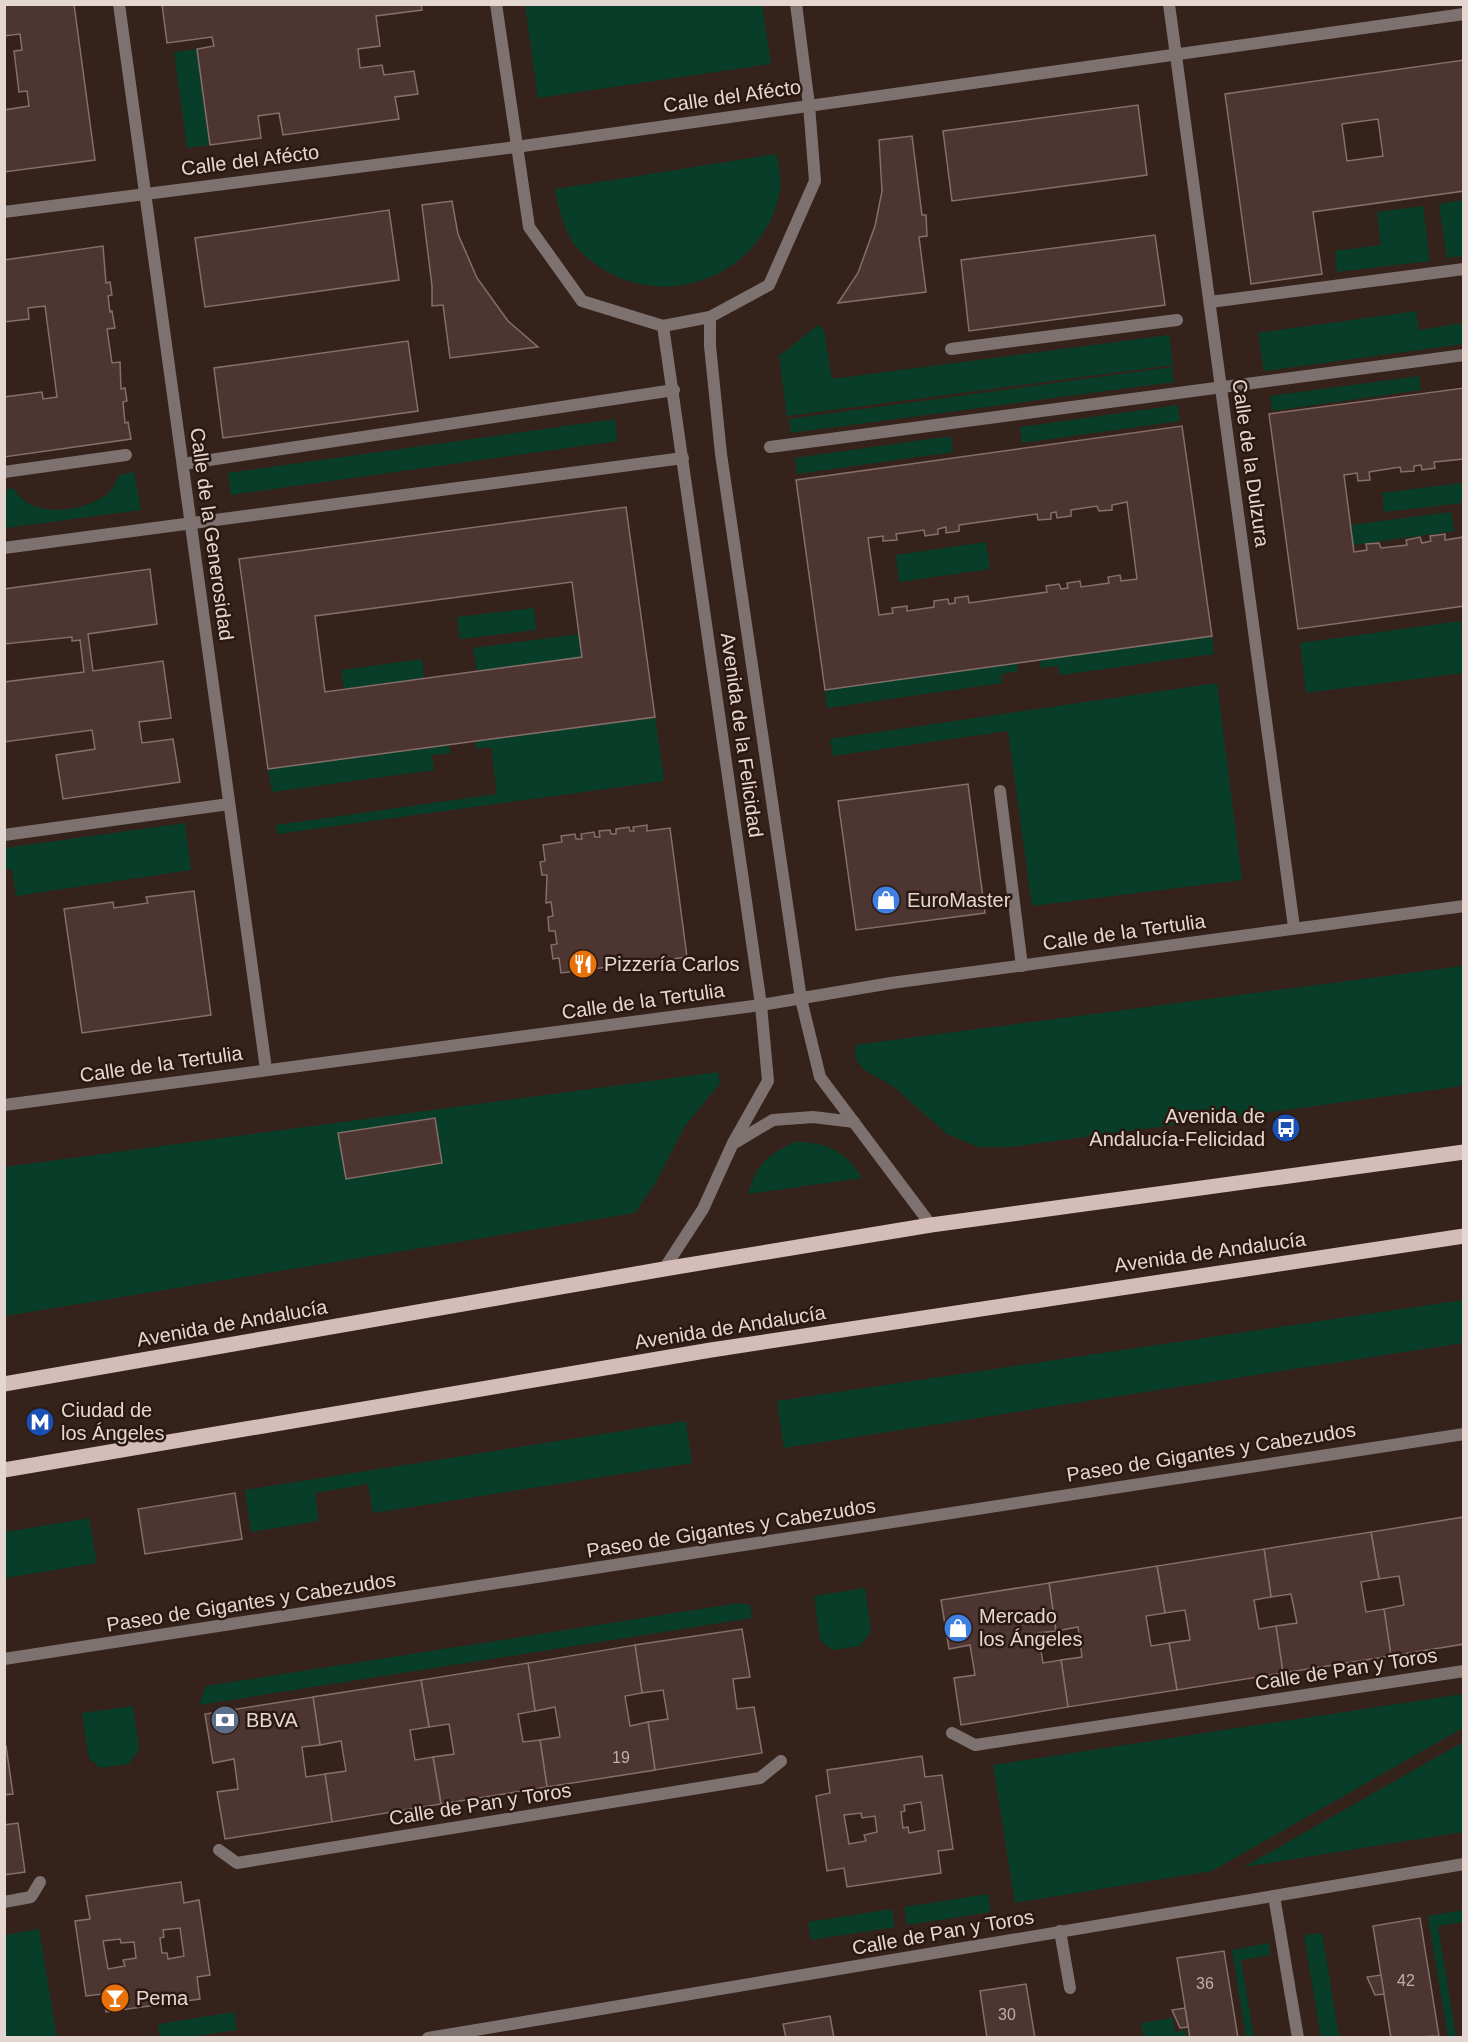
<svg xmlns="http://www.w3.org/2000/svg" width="1468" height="2042" viewBox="0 0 1468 2042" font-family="Helvetica,sans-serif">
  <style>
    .green { fill: #083e29 }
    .building { fill: #4d3632; stroke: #866e69; stroke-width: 1.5; fill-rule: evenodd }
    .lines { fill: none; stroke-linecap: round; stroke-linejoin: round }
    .lane { stroke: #7d7270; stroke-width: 12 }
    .street { stroke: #7d7270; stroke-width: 12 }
    .primary { stroke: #d4bcb8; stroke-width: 15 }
    .labels { text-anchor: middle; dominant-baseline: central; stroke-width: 5; stroke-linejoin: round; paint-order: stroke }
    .number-label { font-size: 16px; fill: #beafaa }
    .street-label { font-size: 20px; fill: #e4d7d2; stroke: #2b1911 }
    .poi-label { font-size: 20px; fill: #e4d7d2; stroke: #2b1911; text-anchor: start }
  </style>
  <rect width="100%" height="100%" fill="#35221a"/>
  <g class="green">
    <polygon points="525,5 762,5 771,64 538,98"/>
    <polygon points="197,49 210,145 187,148 174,52"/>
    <path d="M 777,154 C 778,166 782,180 780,191 C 766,268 679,310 610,273 C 595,265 578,253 570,237 C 562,222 558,205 555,189 Z"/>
    <polygon points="1463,200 1463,256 1447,258 1439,204"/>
    <polygon points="1423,206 1430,261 1337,272 1335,251 1381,245 1377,212"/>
    <polygon points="1416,311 1419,330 1463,323 1463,344 1264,371 1258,333"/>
    <polygon points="818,325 824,331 832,379 1169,335 1173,365 787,416 779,356"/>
    <polygon points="1172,367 1174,382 791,433 789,419"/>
    <polygon points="1419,376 1421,390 1272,411 1270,396"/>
    <polygon points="1178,405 1180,421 1022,443 1020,427"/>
    <polygon points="615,419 617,441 231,495 228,473"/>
    <polygon points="951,436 953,452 797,474 795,458"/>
    <path d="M 134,472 L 141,510 L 5,528 L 5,490 L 13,488 C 17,493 21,498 26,502 C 47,516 93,510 110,491 C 114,487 117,480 119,475 Z"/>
    <polygon points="1462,483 1463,503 1384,512 1382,493"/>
    <polygon points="1451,512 1454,531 1353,545 1350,525"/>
    <polygon points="986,542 990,569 899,582 896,555"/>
    <polygon points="534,608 536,630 460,639 457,617"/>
    <polygon points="1461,621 1463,673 1306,693 1300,643"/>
    <polygon points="579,634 582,657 477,671 473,648"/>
    <polygon points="1212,636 1214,654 1060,675 1058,666 1041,668 1040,660"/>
    <polygon points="422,659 424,678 344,689 341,670"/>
    <polygon points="1017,663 1018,671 1001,674 1002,683 827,708 825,690"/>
    <polygon points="1217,683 1242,880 1032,906 1008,731 833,756 830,739"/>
    <polygon points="655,717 664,781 277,834 276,825 497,794 491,747 476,749 475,741"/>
    <polygon points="449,745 451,753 432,755 434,770 272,792 268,769"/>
    <polygon points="185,823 191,870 16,896 12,869 5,870 5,848"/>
    <polygon points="1463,966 1463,1086 1010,1147 978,1147 947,1134 893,1086 864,1070 856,1059 855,1045"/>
    <polygon points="718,1072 720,1083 685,1126 656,1182 635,1213 5,1316 4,1167"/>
    <path d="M 795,1142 C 827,1142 845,1151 862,1178 L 748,1194 C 757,1164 767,1155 795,1142 Z"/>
    <polygon points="1463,1300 1463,1343 784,1448 777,1401"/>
    <polygon points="686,1421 692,1463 373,1513 368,1484 315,1493 319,1521 251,1532 245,1490"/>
    <polygon points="89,1518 97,1563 5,1578 5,1532"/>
    <polygon points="865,1588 871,1631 860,1646 832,1650 820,1640 814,1596"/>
    <polygon points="739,1603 750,1605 752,1618 199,1705 206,1686"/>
    <polygon points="1463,1694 1463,1728 1212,1871 1015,1903 993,1765"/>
    <polygon points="133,1706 139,1749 129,1764 100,1768 89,1758 82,1713"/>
    <polygon points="1463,1742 1463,1832 1244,1867"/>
    <polygon points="988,1894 991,1912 907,1925 904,1907"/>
    <polygon points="892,1909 895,1927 811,1940 808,1922"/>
    <polygon points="1463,1910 1463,1922 1438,1926 1456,2037 1448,2037 1428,1916"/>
    <polygon points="39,1929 57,2037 5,2037 5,1935"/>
    <polygon points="1322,1933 1339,2036 1321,2037 1304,1935"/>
    <polygon points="1269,1943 1271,1955 1241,1960 1254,2037 1246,2037 1232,1950"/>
    <polygon points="234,2012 237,2030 189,2037 160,2037 158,2024"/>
    <polygon points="1173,2018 1175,2032 1185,2030 1187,2037 1144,2037 1141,2023"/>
  </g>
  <g class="building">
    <polygon points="4,4 74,4 95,160 4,172 4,110 29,106 27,91 19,92 14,51 22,50 20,34 4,36"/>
    <polygon points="162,4 421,4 422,10 376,16 380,46 358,49 360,68 382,65 384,75 414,71 418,94 395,97 399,119 283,135 279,113 258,116 261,138 210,145 197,49 214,46 212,37 167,43"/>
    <path d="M 1464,60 L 1464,191 L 1313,212 L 1322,274 L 1251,284 L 1225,94 ZM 1378,119 L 1383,156 L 1347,161 L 1342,124 Z"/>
    <polygon points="1138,105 1147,175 952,201 943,131"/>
    <polygon points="912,136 922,215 926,215 927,236 919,237 926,292 838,303 858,273 875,226 882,191 879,140"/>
    <polygon points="452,201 458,234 477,278 508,321 538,347 450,358 443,305 432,306 432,286 422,205"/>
    <polygon points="389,210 399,280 205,307 195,238"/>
    <polygon points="1155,235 1165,305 969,331 961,260"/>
    <polygon points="103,246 106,283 110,282 112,295 108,296 110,312 112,311 115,328 107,329 112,363 120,362 121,389 125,388 127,401 123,402 125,423 128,422 131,439 4,457 4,397 42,392 43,399 57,397 45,306 28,308 29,319 4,322 4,260"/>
    <polygon points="408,341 418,411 223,438 214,368"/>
    <polygon points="1464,388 1464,459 1434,462 1435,468 1422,470 1421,465 1414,466 1414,471 1401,472 1400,467 1369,472 1370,480 1358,481 1357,473 1344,475 1354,552 1367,550 1366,544 1379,543 1381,548 1407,545 1406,540 1420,537 1422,543 1431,541 1430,536 1445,534 1445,540 1464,537 1464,606 1298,629 1269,414"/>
    <path d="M 1182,426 L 1212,636 L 825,690 L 796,480 ZM 1127,502 L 1137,579 L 1121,581 L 1120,575 L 1108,577 L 1109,583 L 1081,587 L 1080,581 L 1067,583 L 1068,588 L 1061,589 L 1059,584 L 1046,586 L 1047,592 L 969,603 L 968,596 L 955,598 L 955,603 L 949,604 L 948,599 L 934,601 L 934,607 L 907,611 L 907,606 L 892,608 L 893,613 L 879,615 L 868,538 L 883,536 L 883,541 L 897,540 L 896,534 L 924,530 L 925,536 L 938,534 L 938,529 L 946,527 L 946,533 L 959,531 L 959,525 L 1037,514 L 1038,520 L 1051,519 L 1051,513 L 1056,512 L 1057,518 L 1071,516 L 1071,510 L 1097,506 L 1099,511 L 1112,510 L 1112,505 Z"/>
    <path d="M 626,507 L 655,717 L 268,769 L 239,559 ZM 572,582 L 582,657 L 325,692 L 315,616 Z"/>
    <polygon points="150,569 157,624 88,634 93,671 163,661 171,718 139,722 142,743 173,739 180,782 63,799 56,755 95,749 92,730 4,742 4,682 84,672 80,640 72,641 72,637 4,644 4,589"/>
    <polygon points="968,784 985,913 856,930 838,801"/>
    <polygon points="647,825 647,831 670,828 687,957 561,973 559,958 553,959 551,945 557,944 555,931 549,931 548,917 553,916 551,902 546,903 547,875 542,875 540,862 545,861 543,845 562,842 561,836 575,834 576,839 582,839 581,834 594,832 595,837 600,837 599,831 610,830 611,834 616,834 616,829 629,827 630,831 634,831 633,827"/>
    <polygon points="194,891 211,1015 82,1033 64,909 113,902 114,908 148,903 146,897"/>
    <polygon points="435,1118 442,1163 346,1179 338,1133"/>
    <polygon points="235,1493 242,1539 145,1554 138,1509"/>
    <polygon points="1464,1517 1464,1644 1391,1656 1384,1609 1404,1605 1399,1576 1379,1579 1371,1532"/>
    <polygon points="1371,1532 1379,1579 1361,1582 1366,1612 1384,1609 1391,1656 1283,1673 1276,1626 1297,1623 1291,1594 1271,1597 1264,1549"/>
    <polygon points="1264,1549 1271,1597 1254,1600 1259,1629 1276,1626 1283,1673 1177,1690 1169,1643 1190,1640 1185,1610 1165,1613 1157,1566"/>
    <polygon points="1157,1566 1165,1613 1146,1616 1151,1646 1169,1643 1177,1690 1068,1707 1061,1660 1082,1657 1078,1627 1056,1631 1049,1583"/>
    <polygon points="1049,1583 1056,1631 1038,1633 1043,1663 1061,1660 1068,1707 961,1725 954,1678 975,1675 970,1645 949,1649 941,1600"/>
    <polygon points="742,1629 750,1677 733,1679 737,1709 754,1707 762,1753 655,1770 648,1722 668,1719 663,1690 642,1693 635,1645"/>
    <polygon points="635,1645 642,1693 625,1696 630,1726 648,1722 655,1770 547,1787 540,1740 560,1737 555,1707 535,1711 528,1663"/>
    <polygon points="528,1663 535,1711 518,1714 523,1742 540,1740 547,1787 441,1804 433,1757 454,1754 449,1724 429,1727 421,1680"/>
    <polygon points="421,1680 429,1727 410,1730 415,1760 433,1757 441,1804 332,1822 325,1774 346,1771 341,1741 320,1745 313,1697"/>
    <polygon points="313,1697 320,1745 302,1747 306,1777 325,1774 332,1822 225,1839 217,1792 238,1789 234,1759 213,1763 205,1714"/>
    <polygon points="6,1746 13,1794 4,1795 4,1747"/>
    <path d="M 922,1756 L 925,1777 L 942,1775 L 953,1849 L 938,1851 L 941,1873 L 847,1887 L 844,1868 L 827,1871 L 816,1796 L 830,1793 L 827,1770 ZM 921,1802 L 925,1830 L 909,1833 L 908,1827 L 903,1828 L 901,1812 L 905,1811 L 904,1805 ZM 861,1813 L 862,1818 L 875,1816 L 877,1832 L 864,1835 L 866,1841 L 849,1844 L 844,1815 Z"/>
    <polygon points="18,1823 25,1872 4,1875 4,1825"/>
    <path d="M 181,1882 L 184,1903 L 199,1900 L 210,1975 L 197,1977 L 200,1999 L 106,2012 L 103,1994 L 86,1996 L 75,1921 L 90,1919 L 86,1896 ZM 180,1928 L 184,1956 L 168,1959 L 167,1953 L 162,1953 L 160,1938 L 164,1937 L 163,1930 ZM 120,1939 L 121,1943 L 134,1942 L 136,1958 L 123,1960 L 125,1966 L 108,1969 L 103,1941 Z"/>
    <polygon points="1420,1918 1439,2036 1391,2038 1373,1926"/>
    <polygon points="1224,1951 1238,2038 1190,2038 1177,1958"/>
    <polygon points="1381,1975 1384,1994 1375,1995 1367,1977"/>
    <polygon points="1026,1984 1035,2038 987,2038 980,1991"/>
    <polygon points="1185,2008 1188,2027 1180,2028 1172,2010"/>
    <polygon points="830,2016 834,2038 786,2038 783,2024"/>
  </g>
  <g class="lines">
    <g class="lane">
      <polyline points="1210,302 1464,269"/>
      <polyline points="951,349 1177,320"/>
      <polyline points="770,447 1464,355"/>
      <polyline points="183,464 674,390"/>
      <polyline points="4,472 126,455"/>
      <polyline points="4,548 683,458"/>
      <polyline points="1000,791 1022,966"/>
      <polyline points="4,835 229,804"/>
      <polyline points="1274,1896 1298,2038"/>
      <polyline points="1060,1931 1070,1988"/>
    </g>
    <g class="street">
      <polyline points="119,4 266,1069"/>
      <polyline points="496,4 529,227 582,301 663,326 710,317 769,285 815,181 809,105 796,4"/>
      <polyline points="1169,4 1294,927"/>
      <polyline points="4,212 516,147 1464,14"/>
      <polyline points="710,317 710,346 721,454 801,999 820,1077 931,1225"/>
      <polyline points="663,326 761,1005 768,1081 733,1143 703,1209 664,1269"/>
      <polyline points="4,1105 761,1005 891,983 1464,906"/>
      <polyline points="736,1142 773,1120 813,1117 854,1122"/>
      <polyline points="4,1659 1464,1434"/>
      <polyline points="952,1733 975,1745 1464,1671"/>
      <polyline points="219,1850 237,1863 760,1778 781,1761"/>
      <polyline points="4,1902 31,1897 40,1882"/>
      <polyline points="428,2038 1464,1864"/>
    </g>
    <g class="primary">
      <polyline points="4,1384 664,1269 931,1225 1464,1152"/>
      <polyline points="4,1470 711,1350 1464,1236"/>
    </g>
  </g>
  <defs>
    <g id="shop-disc" transform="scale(1.5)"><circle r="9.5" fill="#3f7fe0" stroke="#2b1911"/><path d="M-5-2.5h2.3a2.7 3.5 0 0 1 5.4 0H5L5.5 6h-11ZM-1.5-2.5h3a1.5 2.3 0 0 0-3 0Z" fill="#fff"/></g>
    <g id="restaurant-disc" transform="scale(1.5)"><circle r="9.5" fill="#e8710a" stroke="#2b1911"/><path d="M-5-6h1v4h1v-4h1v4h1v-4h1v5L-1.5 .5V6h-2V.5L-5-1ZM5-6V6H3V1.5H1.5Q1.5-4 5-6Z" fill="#fff"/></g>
    <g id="bus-disc" transform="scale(1.5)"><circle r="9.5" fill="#1a4fb4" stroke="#2b1911"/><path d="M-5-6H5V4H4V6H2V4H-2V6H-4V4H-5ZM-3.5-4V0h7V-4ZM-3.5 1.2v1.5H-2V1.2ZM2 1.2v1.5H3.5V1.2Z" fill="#fff"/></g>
    <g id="metro-disc" transform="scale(1.5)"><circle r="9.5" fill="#1a4fb4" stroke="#2b1911"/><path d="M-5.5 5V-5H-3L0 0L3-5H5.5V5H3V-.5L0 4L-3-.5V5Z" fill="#fff"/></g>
    <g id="bank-disc" transform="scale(1.5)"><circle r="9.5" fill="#5c6f8a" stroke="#2b1911"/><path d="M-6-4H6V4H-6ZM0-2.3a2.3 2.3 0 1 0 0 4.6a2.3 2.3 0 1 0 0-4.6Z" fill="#fff"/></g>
    <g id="bar-disc" transform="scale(1.5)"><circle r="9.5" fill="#e8710a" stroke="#2b1911"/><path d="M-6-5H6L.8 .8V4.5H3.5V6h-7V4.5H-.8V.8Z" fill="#fff"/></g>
  </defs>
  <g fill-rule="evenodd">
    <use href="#shop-disc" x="886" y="900"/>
    <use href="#restaurant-disc" x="583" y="964"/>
    <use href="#bus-disc" x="1286" y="1128"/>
    <use href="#metro-disc" x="40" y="1422"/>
    <use href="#shop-disc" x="958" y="1628"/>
    <use href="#bank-disc" x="225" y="1720"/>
    <use href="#bar-disc" x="115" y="1998"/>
  </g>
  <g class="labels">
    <g class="number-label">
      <text x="621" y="1757">19</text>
      <text x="1406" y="1980">42</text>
      <text x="1205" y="1983">36</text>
      <text x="1007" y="2014">30</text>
    </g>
    <g class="street-label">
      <text transform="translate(732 96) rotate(-8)">Calle del Afécto</text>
      <text transform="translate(250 160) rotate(-7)">Calle del Afécto</text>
      <text transform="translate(1251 463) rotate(82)">Calle de la Dulzura</text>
      <text transform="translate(212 534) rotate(82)">Calle de la Generosidad</text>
      <text transform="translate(742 735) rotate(82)">Avenida de la Felicidad</text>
      <text transform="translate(1124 932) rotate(-8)">Calle de la Tertulia</text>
      <text transform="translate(643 1001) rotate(-8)">Calle de la Tertulia</text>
      <text transform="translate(161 1064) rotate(-8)">Calle de la Tertulia</text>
      <text transform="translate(1210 1252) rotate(-8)">Avenida de Andalucía</text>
      <text transform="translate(232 1323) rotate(-10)">Avenida de Andalucía</text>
      <text transform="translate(730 1327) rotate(-9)">Avenida de Andalucía</text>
      <text transform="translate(1211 1452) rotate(-9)">Paseo de Gigantes y Cabezudos</text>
      <text transform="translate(731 1528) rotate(-9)">Paseo de Gigantes y Cabezudos</text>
      <text transform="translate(251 1602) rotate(-9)">Paseo de Gigantes y Cabezudos</text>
      <text transform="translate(1346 1669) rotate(-9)">Calle de Pan y Toros</text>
      <text transform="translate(480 1804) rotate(-9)">Calle de Pan y Toros</text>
      <text transform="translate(943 1932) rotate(-10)">Calle de Pan y Toros</text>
    </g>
    <g class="poi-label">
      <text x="907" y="900">EuroMaster</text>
      <text x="604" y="964">Pizzería Carlos</text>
      <text x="1265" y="1116" text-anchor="end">Avenida de<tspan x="1265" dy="23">Andalucía-Felicidad</tspan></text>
      <text x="61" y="1410">Ciudad de<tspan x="61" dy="23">los Ángeles</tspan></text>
      <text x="979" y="1616">Mercado<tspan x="979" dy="23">los Ángeles</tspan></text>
      <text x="246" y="1720">BBVA</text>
      <text x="136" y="1998">Pema</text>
    </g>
  </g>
  <rect width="1468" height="2042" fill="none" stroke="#e4d7d2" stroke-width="12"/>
</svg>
